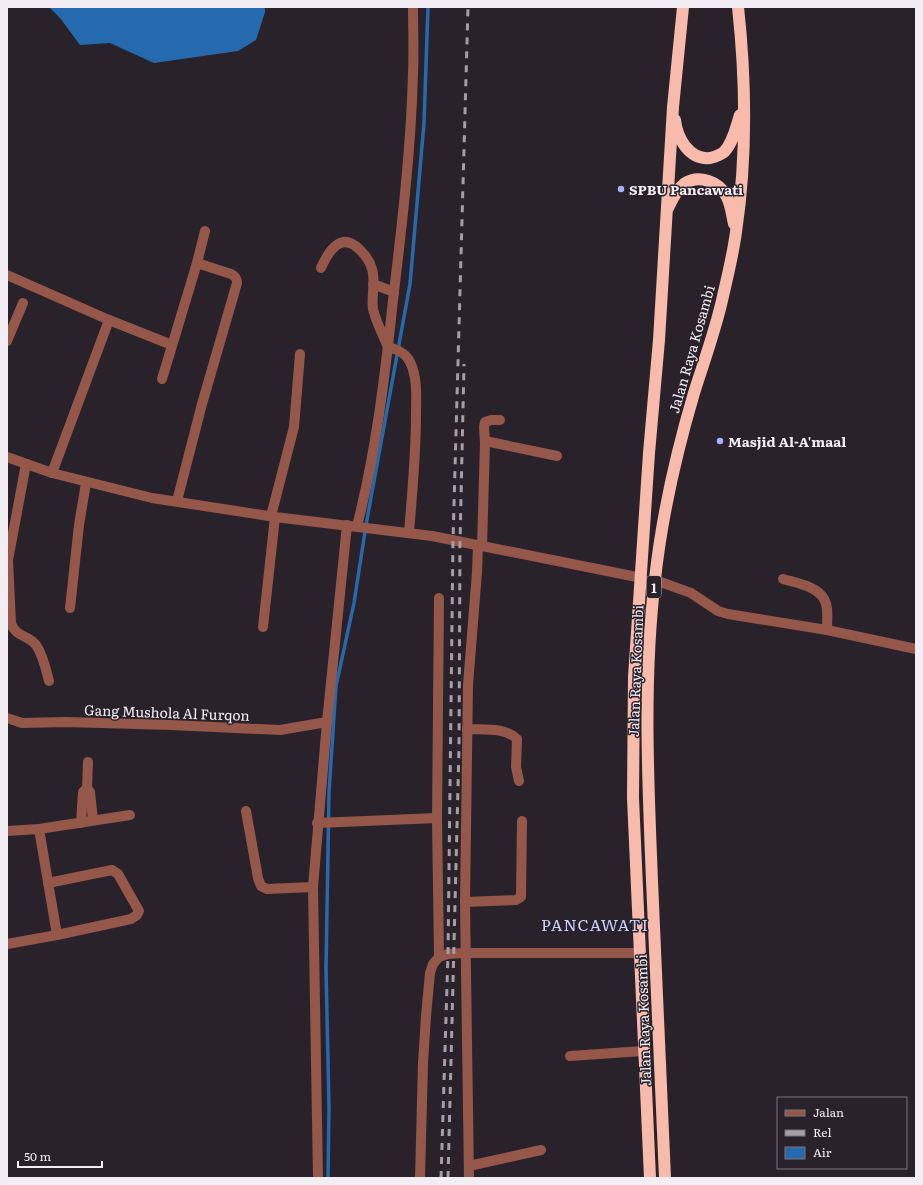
<svg xmlns="http://www.w3.org/2000/svg" width="923" height="1185" viewBox="0 0 923 1185" font-family="Literata,serif">
  <style>
    .water { fill: #256aae }
    .lines { fill: none; stroke-linecap: round; stroke-linejoin: round }
    .stream { stroke: #256aae; stroke-width: 3.5 }
    .minor { stroke: #945749; stroke-width: 10 }
    .highway { stroke: #f8baab; stroke-width: 12 }
    .rail { stroke: #a49ea6; stroke-width: 3; stroke-dasharray: 7 7; stroke-linecap: butt }
    .poi-dot { fill: #a3b2fd; stroke: #29222b; stroke-width: 1.5 }
    .labels { text-anchor: middle; dominant-baseline: central; stroke-width: 3; stroke-linejoin: round; paint-order: stroke }
    .shield { fill: #29222b; stroke: #b6b1b8; stroke-width: 1 }
    .shield-label { font-size: 13px; font-weight: bold; fill: #f3eef4 }
    .poi-label { font-size: 14px; font-weight: bold; fill: #f3eef4; stroke: #29222b; text-anchor: start }
    .street-label { font-size: 14px; fill: #f3eef4; stroke: #29222b }
    .quarter-label { font-size: 16px; letter-spacing: 1px; fill: #cad3fe; stroke: #29222b }
  </style>
  <rect width="100%" height="100%" fill="#29222b"/>
  <polygon class="water" points="49,7 265,7 265,12 256,40 238,51 154,63 110,43 80,45 60,18"/>
  <g class="lines">
    <polyline class="stream" points="328,1178 329,1108 326,969 329,792 336,686 354,603 366,525 410,284 424,123 428,7"/>
    <g class="minor">
      <path d="M 321,268 C 329,250 342,230 361,251 C 366,256 370,262 372,269 C 376,282 371,296 373,309 C 376,322 383,335 388,347 C 396,349 406,353 410,362 C 418,378 416,399 416,416 C 416,455 412,494 409,533"/>
      <polyline points="7,275 109,320 172,345"/>
      <polyline points="373,284 394,292"/>
      <polyline points="7,341 23,303"/>
      <polyline points="162,379 197,263 205,231"/>
      <polyline points="485,443 484,427 485,422 491,420 500,420"/>
      <polyline points="7,457 52,473 152,498 275,517 432,536 642,578"/>
      <path d="M 26,464 L 8,560 L 11,623 C 16,638 28,634 36,645 C 43,655 46,669 49,681"/>
      <polyline points="52,473 109,320"/>
      <path d="M 177,501 L 202,404 L 237,283 C 237,278 235,276 231,274 L 197,263"/>
      <polyline points="271,516 294,427 300,354"/>
      <path d="M 357,526 C 376,452 385,376 393,300 C 402,225 411,149 413,74 C 414,51 413,29 413,7"/>
      <polyline points="482,546 485,443 490,442 557,456"/>
      <path d="M 783,579 C 796,583 817,586 824,599 C 829,607 827,621 827,630"/>
      <polyline points="655,580 691,593 718,611 728,614 827,630 916,649"/>
      <polyline points="70,608 79,525 86,483"/>
      <polyline points="263,627 275,517"/>
      <polyline points="7,718 22,723 66,722 171,725 280,730 327,722"/>
      <path d="M 467,729 C 484,730 505,727 517,739 L 516,767 L 519,781"/>
      <polyline points="87,788 90,792 93,820"/>
      <polyline points="246,811 258,878 261,886 267,889 313,887"/>
      <polyline points="81,823 83,792 87,788 88,762"/>
      <polyline points="317,823 437,818"/>
      <polyline points="7,831 39,829 130,815"/>
      <polyline points="48,883 112,870 118,874 139,911 137,915 131,919 57,935"/>
      <polyline points="465,902 516,900 521,897 522,821"/>
      <polyline points="7,944 57,935 39,829"/>
      <polyline points="439,957 437,818 439,598"/>
      <polyline points="570,1056 643,1051"/>
      <polyline points="469,1166 541,1150"/>
      <polyline points="318,1178 313,887 327,722 347,525"/>
      <polyline points="420,1178 423,1063 426,1016 430,973 433,964 439,957 448,954 462,953 639,953"/>
      <polyline points="469,1178 465,902 468,685 477,572 478,545"/>
    </g>
    <g class="highway">
      <path d="M 675,120 C 677,138 689,160 710,158 C 714,157 720,155 724,152 C 733,143 736,127 740,115"/>
      <path d="M 668,208 C 672,200 676,190 684,184 C 698,174 719,181 727,197 C 731,205 732,215 734,224"/>
      <polyline points="650,1178 633,798 634,677 649,453 659,340 673,107 683,7"/>
      <path d="M 665,1178 C 660,1079 656,980 652,881 C 648,781 643,679 655,579 C 662,515 676,454 694,393 C 704,361 716,329 723,296 C 728,275 733,254 736,232 C 747,158 746,81 738,7"/>
    </g>
    <g class="rail">
      <polyline points="441,1178 448,954 453,540 468,7"/>
      <polyline points="448,1178 459,748 460,542 464,364"/>
    </g>
  </g>
  <g class="poi-dot">
    <circle cx="621" cy="189" r="4"/>
    <circle cx="720" cy="441" r="4"/>
  </g>
  <g class="labels">
    <rect class="shield" x="647" y="576" width="14" height="22" rx="3"/>
    <g class="shield-label">
      <text x="654" y="587">1</text>
    </g>
    <g class="poi-label">
      <text x="629" y="189">SPBU Pancawati</text>
      <text x="728" y="441">Masjid Al-A'maal</text>
    </g>
    <g class="street-label">
      <text transform="translate(691 349) rotate(-74)">Jalan Raya Kosambi</text>
      <text transform="translate(635 671) rotate(-88)">Jalan Raya Kosambi</text>
      <text transform="translate(167 712) rotate(2)">Gang Mushola Al Furqon</text>
      <text transform="translate(643 1020) rotate(-92)">Jalan Raya Kosambi</text>
    </g>
    <g class="quarter-label">
      <text x="595" y="924">PANCAWATI</text>
    </g>
  </g>
  <rect width="923" height="1185" fill="none" stroke="#f3eef4" stroke-width="16"/>
  <rect x="777" y="1097" width="130" height="72" fill="#29222b" stroke="#7a747b"/>
  <rect x="785" y="1110" width="20" height="6" fill="#945749" stroke="#7a747b"/>
  <text x="813" y="1117" font-size="12" fill="#f3eef4">Jalan</text>
  <rect x="785" y="1130" width="20" height="6" fill="#a49ea6" stroke="#7a747b"/>
  <text x="813" y="1137" font-size="12" fill="#f3eef4">Rel</text>
  <rect x="785" y="1147" width="20" height="12" fill="#256aae" stroke="#7a747b"/>
  <text x="813" y="1157" font-size="12" fill="#f3eef4">Air</text>
  <path d="M18 1161v6h84v-6" fill="none" stroke="#f3eef4" stroke-width="2"/>
  <text x="24" y="1161" font-size="12" fill="#f3eef4" stroke="#29222b" stroke-width="3" paint-order="stroke">50 m</text>
</svg>
